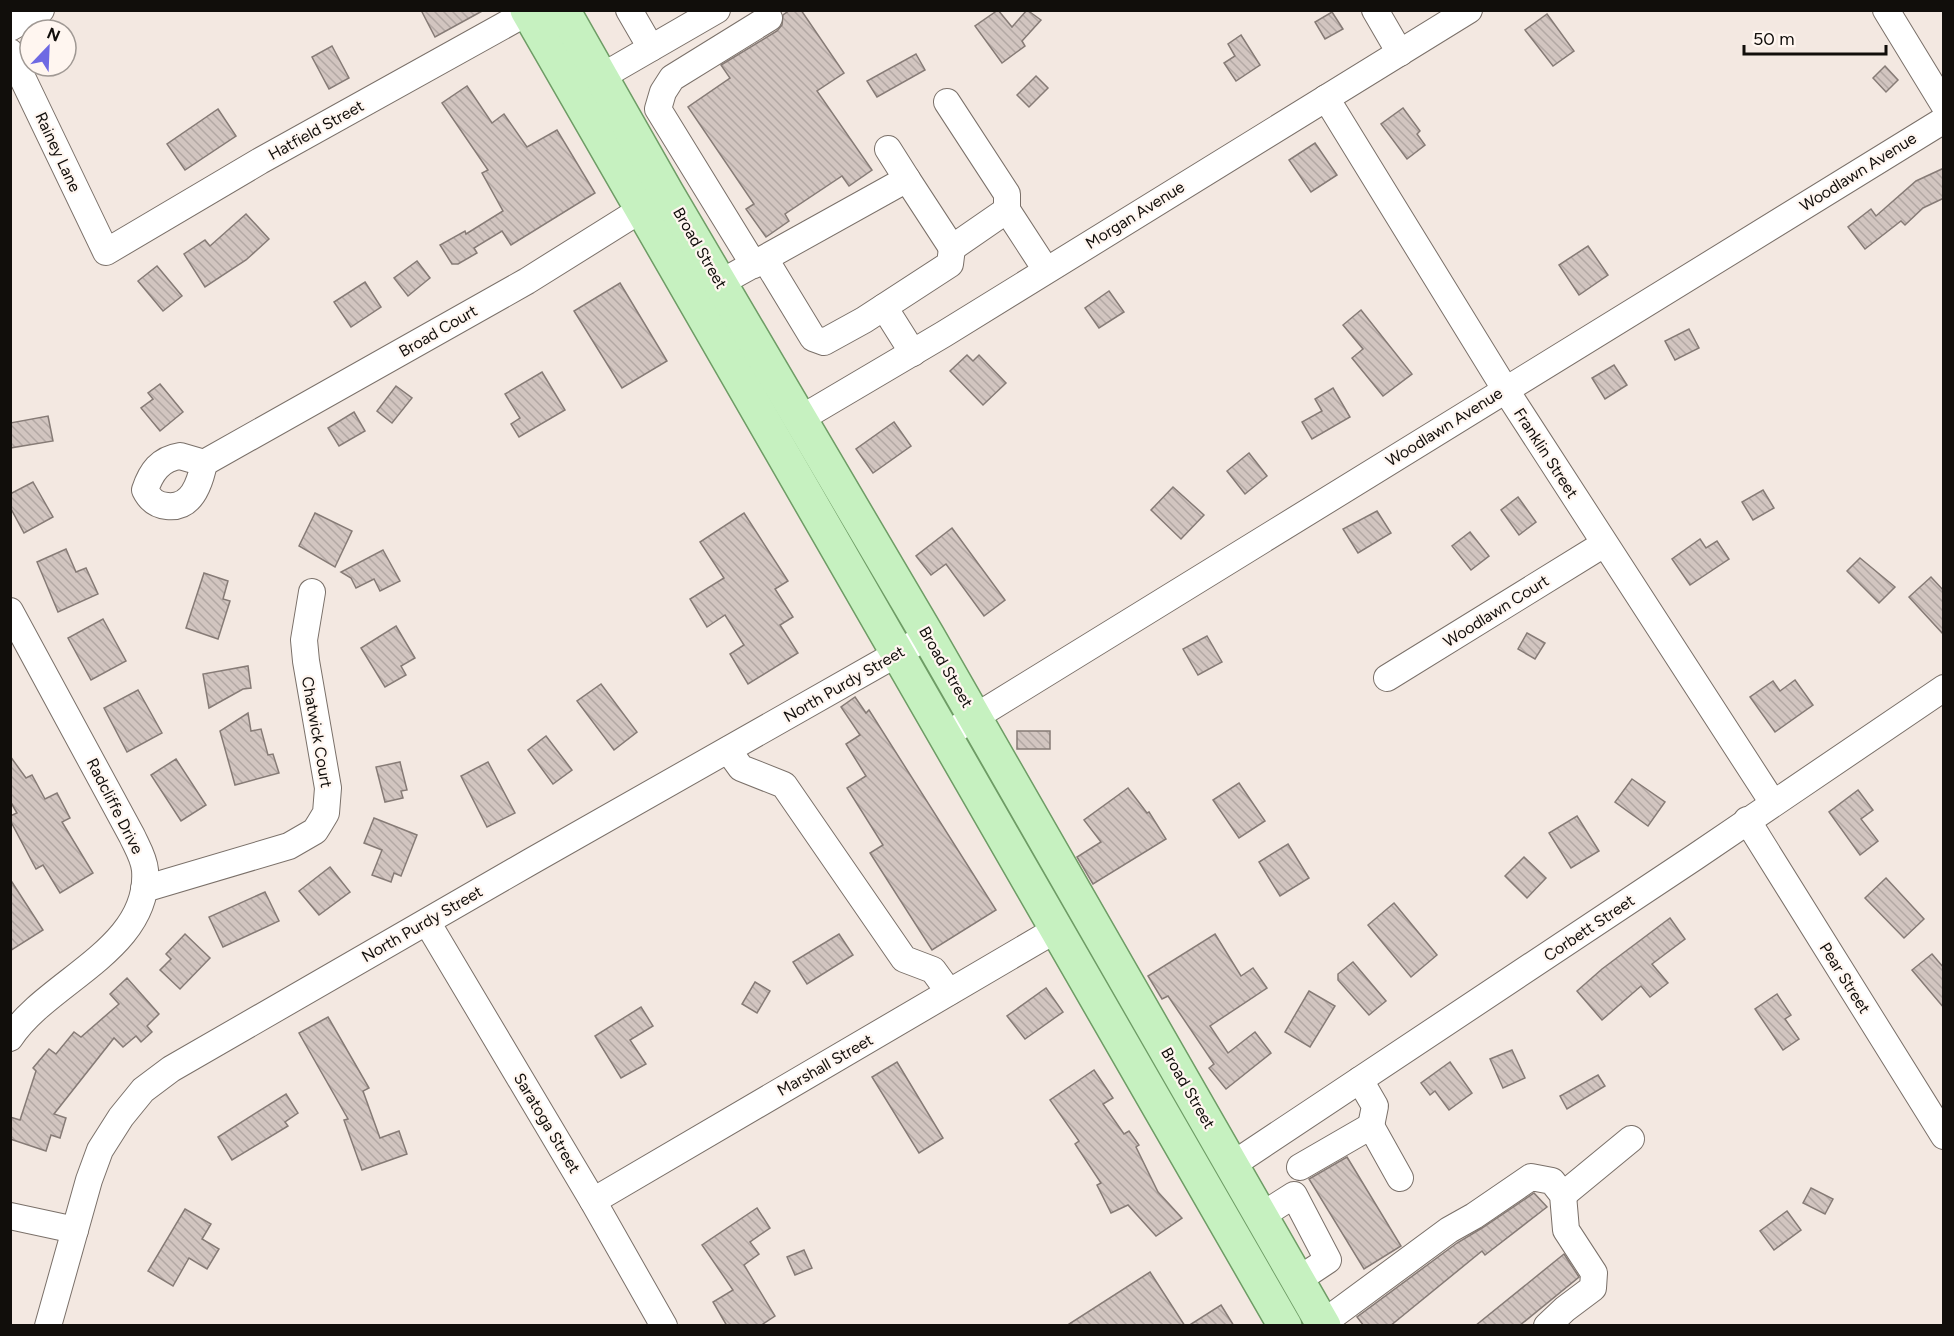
<svg xmlns="http://www.w3.org/2000/svg" width="1954" height="1336" viewBox="0 0 1954 1336" font-family="Figtree,sans-serif">
  <style>
    .building { fill: url(#building-back-hatch); stroke: #867b76; stroke-width: 1.5 }
    .lines { fill: none; stroke-linecap: round; stroke-linejoin: round }
    .minor-casing { stroke: #7a7069; stroke-width: 28 }
    .major-casing { stroke: #6e9c65; stroke-width: 36 }
    .minor { stroke: #fff; stroke-width: 26 }
    .major { stroke: #c6f1c0; stroke-width: 33 }
    .labels { text-anchor: middle; dominant-baseline: central; stroke-width: 4.5; stroke-linejoin: round; paint-order: stroke }
    .street-label { font-size: 16px; fill: #110e0b; stroke: #fff6f0 }
  </style>
  <defs>
    <pattern id="building-back-hatch" width="6" height="6" patternUnits="userSpaceOnUse" patternTransform="scale(1.5)"><rect width="6" height="6" fill="#d2c5c0"/><path d="M-1 5l2 2M0 0l6 6M5-1l2 2" fill="none" stroke="#b3a8a4"/></pattern>
  </defs>
  <rect width="100%" height="100%" fill="#f3e8e1"/>
  <g class="building">
    <polygon points="421,10 484,10 435,37"/>
    <polygon points="790,10 801,10 844,73 817,91 872,170 849,186 842,176 785,214 789,221 766,237 746,209 754,204 688,107 730,78 721,65 777,31 782,25 783,15"/>
    <polygon points="998,10 1012,27 1027,10 1041,20 1022,41 1025,46 1002,63 975,26"/>
    <polygon points="1332,12 1343,29 1325,39 1315,22"/>
    <polygon points="1547,14 1574,51 1553,66 1525,30"/>
    <polygon points="1241,35 1260,65 1236,81 1224,63 1235,56 1228,44"/>
    <polygon points="332,46 349,78 329,89 312,57"/>
    <polygon points="916,54 925,70 877,97 867,81"/>
    <polygon points="1885,66 1898,80 1886,92 1873,78"/>
    <polygon points="1036,76 1048,88 1029,107 1017,95"/>
    <polygon points="467,86 492,123 504,114 527,147 557,130 595,193 511,245 502,231 474,248 477,253 458,264 452,264 440,245 465,231 466,234 503,211 482,173 488,170 442,103"/>
    <polygon points="1403,108 1420,131 1417,134 1425,145 1407,159 1381,124"/>
    <polygon points="218,109 236,136 185,170 167,144"/>
    <polygon points="1315,143 1337,175 1311,192 1289,160"/>
    <polygon points="1944,168 1944,198 1923,208 1905,225 1901,221 1865,249 1848,227 1871,209 1876,216 1916,181"/>
    <polygon points="246,214 269,239 246,260 205,287 184,254 205,240 210,246"/>
    <polygon points="1588,246 1608,275 1579,295 1559,265"/>
    <polygon points="417,261 430,278 408,296 394,278"/>
    <polygon points="157,266 182,296 163,311 138,281"/>
    <polygon points="365,282 381,307 351,327 334,302"/>
    <polygon points="620,283 667,361 622,388 574,311"/>
    <polygon points="1109,291 1124,312 1099,328 1085,308"/>
    <polygon points="1361,310 1412,374 1383,396 1352,358 1363,349 1343,325"/>
    <polygon points="1689,329 1699,348 1675,360 1665,341"/>
    <polygon points="967,355 973,361 979,355 1006,383 983,405 950,371"/>
    <polygon points="1614,365 1627,385 1605,399 1592,378"/>
    <polygon points="542,372 565,410 519,437 511,424 520,418 505,394"/>
    <polygon points="160,384 183,412 160,431 141,408 153,399 148,393"/>
    <polygon points="396,386 412,398 392,423 377,411"/>
    <polygon points="1333,388 1350,417 1312,439 1302,422 1322,411 1315,399"/>
    <polygon points="354,412 365,431 339,446 328,428"/>
    <polygon points="48,416 53,441 10,448 10,423"/>
    <polygon points="894,422 911,446 873,473 856,449"/>
    <polygon points="1249,453 1267,476 1245,494 1227,471"/>
    <polygon points="33,482 53,517 24,533 10,507 10,494"/>
    <polygon points="1173,487 1204,515 1181,539 1151,510"/>
    <polygon points="1763,490 1774,508 1753,520 1742,502"/>
    <polygon points="1518,497 1536,522 1519,535 1501,510"/>
    <polygon points="1377,511 1391,533 1358,553 1343,529"/>
    <polygon points="315,513 352,531 335,567 299,546"/>
    <polygon points="744,513 788,581 775,589 793,617 780,625 798,653 748,684 730,654 744,645 725,615 707,627 690,599 724,578 700,542"/>
    <polygon points="952,528 1005,600 984,616 946,564 931,575 916,556"/>
    <polygon points="1470,532 1489,556 1471,570 1452,546"/>
    <polygon points="1700,539 1706,548 1717,541 1729,559 1690,585 1672,559"/>
    <polygon points="66,549 76,572 86,568 98,594 58,612 37,562"/>
    <polygon points="383,550 400,581 380,591 374,579 356,588 351,578 341,572"/>
    <polygon points="1860,558 1895,587 1879,603 1847,571"/>
    <polygon points="204,573 228,581 223,599 230,601 218,639 186,628"/>
    <polygon points="1931,577 1944,591 1944,635 1909,597"/>
    <polygon points="103,619 126,661 91,680 68,638"/>
    <polygon points="396,626 415,658 401,666 406,675 385,687 361,648"/>
    <polygon points="1527,633 1545,643 1535,659 1518,649"/>
    <polygon points="1207,636 1222,662 1198,675 1183,649"/>
    <polygon points="248,666 251,688 243,689 209,708 203,674"/>
    <polygon points="1795,680 1813,705 1775,732 1750,697 1773,681 1780,691"/>
    <polygon points="601,684 637,732 614,750 577,701"/>
    <polygon points="138,690 162,733 127,752 104,708"/>
    <polygon points="855,697 866,713 869,710 996,910 932,950 870,853 883,845 847,788 866,776 846,744 860,735 841,707"/>
    <polygon points="248,713 251,731 261,729 268,755 273,754 279,773 235,785 220,731"/>
    <rect x="1017" y="731" width="33" height="18"/>
    <polygon points="546,736 572,770 553,784 528,750"/>
    <polygon points="10,756 26,778 32,775 45,799 57,793 70,818 62,822 93,873 60,893 43,865 36,869 10,820 10,816 17,813 10,801"/>
    <polygon points="176,759 206,805 181,821 151,775"/>
    <polygon points="400,762 407,790 401,791 403,798 385,802 376,767"/>
    <polygon points="488,762 515,813 487,827 461,776"/>
    <polygon points="1632,779 1665,802 1648,826 1615,802"/>
    <polygon points="1239,783 1265,821 1239,838 1213,800"/>
    <polygon points="1128,788 1147,813 1149,812 1166,839 1093,884 1077,857 1101,842 1084,820"/>
    <polygon points="1858,790 1873,810 1861,819 1878,841 1860,855 1829,812"/>
    <polygon points="1577,816 1599,851 1571,868 1549,833"/>
    <polygon points="374,818 417,835 401,876 394,873 391,882 372,875 382,850 364,843"/>
    <polygon points="1288,844 1309,878 1280,896 1259,862"/>
    <polygon points="1524,857 1546,878 1527,898 1505,876"/>
    <polygon points="330,867 350,892 319,915 299,891"/>
    <polygon points="1886,878 1924,919 1904,938 1865,898"/>
    <polygon points="10,879 43,930 10,951"/>
    <polygon points="265,892 279,921 223,947 209,917"/>
    <polygon points="1394,903 1437,955 1411,977 1368,925"/>
    <polygon points="1670,918 1685,939 1652,964 1668,983 1650,997 1641,986 1602,1020 1577,991 1602,969"/>
    <polygon points="185,934 210,958 180,989 160,970 171,959 166,954"/>
    <polygon points="839,934 853,955 807,984 793,962"/>
    <polygon points="1215,934 1241,976 1253,968 1267,988 1210,1026 1228,1053 1255,1032 1271,1053 1226,1089 1209,1068 1214,1064 1168,996 1162,999 1148,976"/>
    <polygon points="1932,954 1944,968 1944,1008 1912,970"/>
    <polygon points="1353,962 1386,1001 1369,1015 1338,980 1338,974"/>
    <polygon points="127,978 159,1014 147,1026 152,1032 141,1042 136,1036 123,1047 114,1038 54,1114 66,1118 60,1138 51,1135 46,1151 10,1139 10,1117 20,1120 36,1071 33,1068 49,1049 56,1054 74,1032 81,1037 119,1004 110,994"/>
    <polygon points="755,982 770,991 757,1013 742,1004"/>
    <polygon points="1046,988 1063,1012 1025,1039 1007,1016"/>
    <polygon points="1309,991 1335,1006 1310,1047 1285,1032"/>
    <polygon points="1777,994 1791,1015 1785,1019 1799,1039 1783,1050 1755,1009"/>
    <polygon points="641,1007 653,1026 630,1040 646,1064 621,1078 595,1036"/>
    <polygon points="328,1017 369,1088 363,1091 380,1138 399,1131 407,1154 362,1170 344,1120 348,1119 299,1033"/>
    <polygon points="1512,1050 1525,1078 1503,1088 1490,1059"/>
    <polygon points="897,1062 943,1138 919,1153 872,1077"/>
    <polygon points="1450,1062 1472,1093 1449,1110 1435,1091 1430,1095 1421,1083"/>
    <polygon points="1094,1070 1113,1098 1103,1104 1124,1134 1129,1131 1139,1145 1136,1147 1158,1192 1182,1218 1156,1236 1128,1205 1111,1213 1097,1185 1101,1183 1075,1144 1079,1141 1050,1100"/>
    <polygon points="1598,1075 1605,1086 1567,1109 1560,1096"/>
    <polygon points="286,1094 298,1113 285,1122 288,1126 232,1160 218,1137"/>
    <polygon points="1347,1157 1401,1246 1364,1269 1309,1179"/>
    <polygon points="1811,1188 1833,1199 1825,1214 1803,1203"/>
    <polygon points="1534,1193 1547,1207 1485,1255 1482,1251 1390,1326 1364,1326 1357,1317 1457,1243 1482,1228"/>
    <polygon points="757,1208 770,1228 750,1242 759,1254 744,1265 775,1316 760,1326 727,1326 713,1302 733,1290 702,1245"/>
    <polygon points="185,1209 211,1224 202,1239 219,1249 207,1269 189,1258 173,1286 148,1271"/>
    <polygon points="1787,1211 1801,1230 1774,1250 1760,1231"/>
    <polygon points="804,1250 812,1268 795,1275 787,1257"/>
    <polygon points="1564,1254 1579,1277 1519,1326 1475,1326"/>
    <polygon points="1150,1272 1185,1326 1066,1326"/>
    <polygon points="1221,1305 1234,1326 1188,1326"/>
  </g>
  <g class="lines">
    <g class="minor-casing">
      <g id="minor">
        <polyline points="629,10 651,48"/>
        <polyline points="1375,10 1400,53"/>
        <polyline points="1886,10 1944,105"/>
        <polyline points="10,28 41,10"/>
        <polyline points="10,52 106,252 260,161 528,12"/>
        <polyline points="601,77 717,10"/>
        <polyline points="1326,98 1505,389 1773,803"/>
        <polyline points="888,149 907,179"/>
        <polyline points="1007,210 1046,270"/>
        <polyline points="765,259 813,338 824,342 864,320 950,264 952,248"/>
        <polyline points="754,265 658,109 663,92 672,78 769,18"/>
        <polyline points="720,283 907,179 952,248 1007,210 1007,194 947,102"/>
        <polyline points="884,307 913,353"/>
        <polyline points="800,419 944,334 1469,10"/>
        <path d="M 180,456 L 204,463 C 200,483 192,509 167,506 C 156,505 150,500 145,490 C 151,472 160,459 180,456 Z"/>
        <polyline points="204,463 527,281 658,199"/>
        <path d="M 10,611 L 132,836 C 137,847 144,858 145,870 C 151,949 47,981 10,1038"/>
        <polyline points="1387,678 1604,544"/>
        <polyline points="959,727 1944,120"/>
        <polyline points="728,750 741,768 784,785 904,959 933,970 949,992"/>
        <polyline points="1747,820 1944,1136"/>
        <polyline points="144,889 289,846 315,831 320,823 326,813 328,788 306,661 304,640 312,592"/>
        <polyline points="427,922 593,1201 664,1326"/>
        <polyline points="1360,1080 1375,1106 1371,1126"/>
        <polyline points="1232,1165 1695,857 1944,688"/>
        <polyline points="1300,1167 1371,1126 1400,1178"/>
        <polyline points="1563,1195 1631,1139"/>
        <polyline points="593,1201 1057,929"/>
        <polyline points="10,1216 75,1230"/>
        <polyline points="1261,1216 1294,1195 1328,1260 1298,1280"/>
        <polyline points="1323,1323 1449,1230 1474,1216 1531,1177 1552,1181 1563,1195 1566,1230 1594,1273 1593,1288 1565,1309 1547,1326"/>
        <polyline points="48,1326 89,1180 100,1150 121,1117 143,1090 171,1069 530,862 928,636"/>
      </g>
    </g>
    <g class="major-casing">
      <g id="major">
        <polyline points="527,10 1285,1326"/>
        <polyline points="563,10 667,193 928,636 1324,1326"/>
      </g>
    </g>
    <use href="#minor" class="minor"/>
    <use href="#major" class="major"/>
  </g>
  <g class="labels">
    <g class="street-label">
      <text transform="translate(316 130) rotate(-29)">Hatfield Street</text>
      <text transform="translate(58 152) rotate(65)">Rainey Lane</text>
      <text transform="translate(1858 172) rotate(-32)">Woodlawn Avenue</text>
      <text transform="translate(1135 215) rotate(-32)">Morgan Avenue</text>
      <text transform="translate(700 248) rotate(60)">Broad Street</text>
      <text transform="translate(438 331) rotate(-30)">Broad Court</text>
      <text transform="translate(1444 427) rotate(-32)">Woodlawn Avenue</text>
      <text transform="translate(1546 453) rotate(57)">Franklin Street</text>
      <text transform="translate(1496 611) rotate(-32)">Woodlawn Court</text>
      <text transform="translate(946 667) rotate(60)">Broad Street</text>
      <text transform="translate(844 684) rotate(-30)">North Purdy Street</text>
      <text transform="translate(317 732) rotate(80)">Chatwick Court</text>
      <text transform="translate(115 806) rotate(63)">Radcliffe Drive</text>
      <text transform="translate(422 924) rotate(-30)">North Purdy Street</text>
      <text transform="translate(1589 928) rotate(-34)">Corbett Street</text>
      <text transform="translate(1845 978) rotate(58)">Pear Street</text>
      <text transform="translate(825 1065) rotate(-30)">Marshall Street</text>
      <text transform="translate(1188 1088) rotate(60)">Broad Street</text>
      <text transform="translate(547 1123) rotate(59)">Saratoga Street</text>
    </g>
  </g>
  <rect width="1954" height="1336" fill="none" stroke="#110e0b" stroke-width="24"/>
  <g transform="translate(48 48) rotate(23)"><circle r="28" fill="#fff6f0" stroke="#a09994" stroke-width="1.5"/>
  <path d="M0-4.5L10 22L0 15L-10 22Z" fill="#6e69e3"/>
  <text y="-9" font-size="16" font-weight="bold" text-anchor="middle" fill="#110e0b">N</text>
  </g>
  <path d="M1744 45v9h142v-9" fill="none" stroke="#110e0b" stroke-width="3"/>
  <text x="1753" y="45" font-size="18" fill="#110e0b" stroke="#fff6f0" stroke-width="4.5" paint-order="stroke">50 m</text>
</svg>
